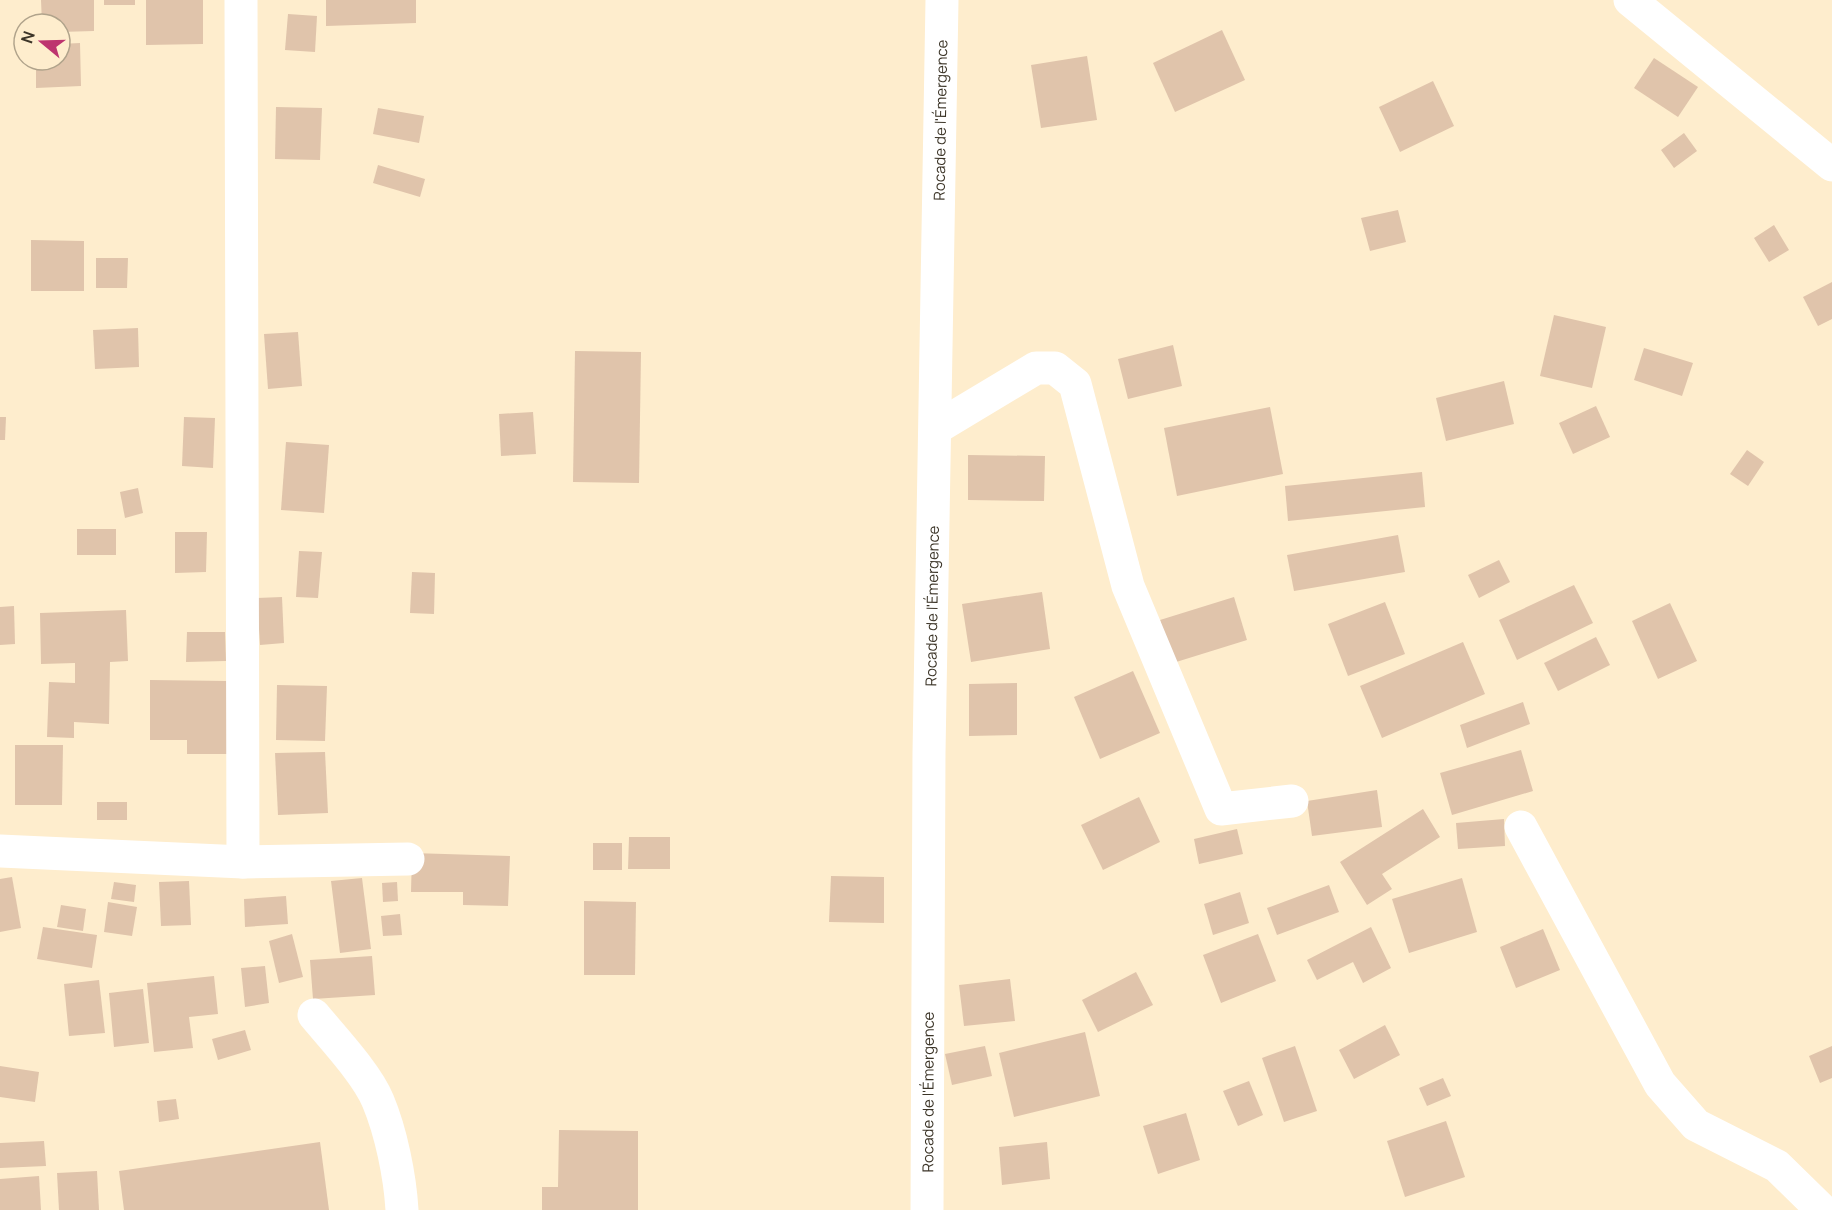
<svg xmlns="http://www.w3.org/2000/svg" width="1832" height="1210" viewBox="0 0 1832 1210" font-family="Manrope,sans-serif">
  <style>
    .building { fill: #e0c4ab }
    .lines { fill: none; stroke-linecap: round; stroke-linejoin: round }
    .minor { stroke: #fff; stroke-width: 33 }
    .tertiary { stroke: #fff; stroke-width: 33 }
    .labels { text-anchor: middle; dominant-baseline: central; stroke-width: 6; stroke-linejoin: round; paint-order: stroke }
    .street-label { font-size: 15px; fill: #3c3528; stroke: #feedcd }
  </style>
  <rect width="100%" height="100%" fill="#feedcd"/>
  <g class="building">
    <polygon points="41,0 94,0 94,31 60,32 60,24 42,24"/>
    <rect x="104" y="0" width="31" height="5"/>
    <polygon points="146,0 203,0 203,44 146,45"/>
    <polygon points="326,0 416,0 416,23 326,26"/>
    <polygon points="288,14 317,16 315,52 285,50"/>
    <polygon points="1222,30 1245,80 1175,112 1153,63"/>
    <polygon points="80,43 81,86 36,88 36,60 60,60 60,44"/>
    <polygon points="1087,56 1097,120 1041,128 1031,65"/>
    <polygon points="1654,58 1698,87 1678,117 1634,88"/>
    <polygon points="1433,81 1454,126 1400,152 1379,107"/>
    <polygon points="276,107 322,108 320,160 275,159"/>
    <polygon points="378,108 424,116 419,143 373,134"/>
    <polygon points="1684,133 1697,151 1674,168 1661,150"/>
    <polygon points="378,165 425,179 420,197 373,183"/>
    <polygon points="1398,210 1406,242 1370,251 1361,218"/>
    <polygon points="1774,225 1789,250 1769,262 1754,238"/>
    <polygon points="31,240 84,241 84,291 31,291"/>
    <polygon points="96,258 128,258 127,288 96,288"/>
    <polygon points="1832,282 1832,319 1818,326 1803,297"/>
    <polygon points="1554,315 1606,327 1592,388 1540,376"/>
    <polygon points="138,328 139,367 95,369 93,330"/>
    <polygon points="298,332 302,386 268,389 264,334"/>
    <polygon points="1173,345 1182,386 1128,399 1118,359"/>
    <polygon points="1644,348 1693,363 1682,396 1634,380"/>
    <polygon points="575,351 641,352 639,483 573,482"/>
    <polygon points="1504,381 1514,424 1446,441 1436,398"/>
    <polygon points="1596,406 1610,437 1573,454 1559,423"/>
    <polygon points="1270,407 1283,474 1177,496 1164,428"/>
    <polygon points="533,412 536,454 501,456 499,414"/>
    <polygon points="0,417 6,417 5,440 0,440"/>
    <polygon points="184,417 215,418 213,468 182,466"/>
    <polygon points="286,442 329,445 324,513 281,510"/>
    <polygon points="1747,450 1764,462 1748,486 1730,474"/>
    <polygon points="968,455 1045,456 1044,501 968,500"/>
    <polygon points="1422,472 1425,507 1288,521 1285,486"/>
    <polygon points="138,488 143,513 125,518 120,492"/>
    <rect x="77" y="529" width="39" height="26"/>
    <polygon points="175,532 207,532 206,572 175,573"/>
    <polygon points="1398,535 1405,572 1294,591 1287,555"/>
    <polygon points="299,551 322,552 318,598 296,597"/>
    <polygon points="1499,560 1510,582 1479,598 1468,575"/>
    <polygon points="412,572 435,573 434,614 410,613"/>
    <polygon points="1574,585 1593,623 1517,660 1499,620"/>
    <polygon points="1042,592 1050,649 971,662 962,604"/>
    <polygon points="282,597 284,643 260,645 257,598"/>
    <polygon points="1234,597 1247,640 1173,663 1160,620"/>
    <polygon points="1385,602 1405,654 1348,676 1328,624"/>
    <polygon points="1670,603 1697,661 1658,679 1632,621"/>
    <polygon points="14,606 15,644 0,645 0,607"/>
    <polygon points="126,610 128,661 110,662 109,724 74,722 74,738 47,737 49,682 75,683 75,663 41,664 40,613"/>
    <polygon points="187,632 225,632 226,661 186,662"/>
    <polygon points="1596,637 1610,665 1558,691 1544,663"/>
    <polygon points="1463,642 1485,694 1382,738 1360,686"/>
    <polygon points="1133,671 1160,733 1100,759 1074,697"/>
    <polygon points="150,680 228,681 228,754 187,754 187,740 150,740"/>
    <polygon points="1017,683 1017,735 969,736 969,684"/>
    <polygon points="277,685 327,686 325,741 276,740"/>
    <polygon points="1523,702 1530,724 1467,748 1460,725"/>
    <polygon points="15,745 63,745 62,805 15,805"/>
    <polygon points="1521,750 1533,791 1452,815 1440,773"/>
    <polygon points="325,752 328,813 278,815 275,753"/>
    <polygon points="1377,790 1382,827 1312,836 1307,801"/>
    <polygon points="1139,797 1160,842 1103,870 1081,825"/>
    <rect x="97" y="802" width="30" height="18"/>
    <polygon points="1423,809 1440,837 1382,874 1392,889 1367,905 1340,862"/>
    <polygon points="1504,819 1505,846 1458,849 1456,823"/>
    <polygon points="1237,829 1243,854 1199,864 1194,839"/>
    <polygon points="629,837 670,837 670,869 628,869"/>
    <rect x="593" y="843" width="29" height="27"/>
    <polygon points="412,853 510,856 508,906 463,905 463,892 411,892"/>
    <polygon points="831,876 884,877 884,923 829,922"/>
    <polygon points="12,877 21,928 0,932 0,879"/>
    <polygon points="362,878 371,949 340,953 331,881"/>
    <polygon points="1462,878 1477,932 1409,953 1392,899"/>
    <polygon points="189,881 191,925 161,926 159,882"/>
    <polygon points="114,882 136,885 134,902 111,899"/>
    <polygon points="397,882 398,901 383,902 382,883"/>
    <polygon points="1329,885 1339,912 1277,935 1267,908"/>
    <polygon points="1240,892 1249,923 1213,935 1204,904"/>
    <polygon points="286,896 288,924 245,927 244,899"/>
    <polygon points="584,901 636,902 635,975 584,975"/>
    <polygon points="108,902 137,907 132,936 104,932"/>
    <polygon points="61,905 86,909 83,931 57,927"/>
    <polygon points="400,914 402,935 383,936 381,916"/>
    <polygon points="43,927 97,935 92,968 37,959"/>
    <polygon points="1371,927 1391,968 1363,983 1353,962 1317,980 1307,960"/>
    <polygon points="1543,929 1560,970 1516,988 1500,947"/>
    <polygon points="292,934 303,977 279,983 269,941"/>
    <polygon points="1258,934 1276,981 1221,1003 1203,955"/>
    <polygon points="372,956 375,995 313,999 310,960"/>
    <polygon points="265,966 269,1003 245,1007 241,968"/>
    <polygon points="1136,972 1153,1005 1098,1032 1082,1000"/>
    <polygon points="214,976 218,1014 189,1017 193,1048 154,1052 147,983"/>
    <polygon points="1010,979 1015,1021 964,1026 959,985"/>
    <polygon points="99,980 105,1033 69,1036 64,984"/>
    <polygon points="143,989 149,1043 114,1047 109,993"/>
    <polygon points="1385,1025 1400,1055 1354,1079 1339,1050"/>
    <polygon points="245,1030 251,1050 218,1060 212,1039"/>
    <polygon points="1085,1032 1100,1096 1014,1117 999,1053"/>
    <polygon points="985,1046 992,1076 952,1085 945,1054"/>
    <polygon points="1295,1046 1317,1111 1284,1122 1262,1058"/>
    <polygon points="1832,1046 1832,1078 1820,1083 1809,1056"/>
    <polygon points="0,1066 39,1072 35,1102 0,1097"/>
    <polygon points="1443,1078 1451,1096 1427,1106 1419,1088"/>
    <polygon points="1249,1081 1263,1115 1238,1126 1223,1091"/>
    <polygon points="176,1099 179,1119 159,1122 157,1101"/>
    <polygon points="1186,1113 1200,1160 1158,1174 1143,1126"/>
    <polygon points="1446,1121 1465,1177 1405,1197 1387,1141"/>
    <polygon points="559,1130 638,1131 638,1210 542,1210 542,1187 558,1187"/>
    <polygon points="44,1141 46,1166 0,1168 0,1143"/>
    <polygon points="320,1142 329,1210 124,1210 119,1171"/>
    <polygon points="1047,1142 1050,1179 1002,1185 999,1147"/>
    <polygon points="97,1171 99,1210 59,1210 57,1173"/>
    <polygon points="39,1176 41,1210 0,1210 0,1179"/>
  </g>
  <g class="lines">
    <g class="minor">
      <polyline points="241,0 243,862"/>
      <polyline points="1630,0 1832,165"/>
      <polyline points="936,428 1036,368 1055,368 1075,384 1128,586 1221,809 1292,801"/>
      <polyline points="1521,827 1660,1084 1696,1125 1777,1166 1822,1210"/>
      <polyline points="0,851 243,862 408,859"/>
      <path d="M 314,1015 C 333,1038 367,1074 378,1101 C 391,1132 400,1176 402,1210"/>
    </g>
    <path class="tertiary" id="s1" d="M 927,1210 L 929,753 L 942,0"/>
  </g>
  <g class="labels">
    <g class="street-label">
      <text stroke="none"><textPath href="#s1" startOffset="1090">Rocade de l'Émergence</textPath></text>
      <text stroke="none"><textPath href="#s1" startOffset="604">Rocade de l'Émergence</textPath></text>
      <text stroke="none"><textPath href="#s1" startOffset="118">Rocade de l'Émergence</textPath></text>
    </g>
  </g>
  <g transform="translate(42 42) rotate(289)"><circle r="28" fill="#feedcd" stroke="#b0a38b" stroke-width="1.5"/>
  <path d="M0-4.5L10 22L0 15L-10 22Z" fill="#bd346f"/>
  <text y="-9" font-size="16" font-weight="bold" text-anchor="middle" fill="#3c3528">N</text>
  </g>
</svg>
